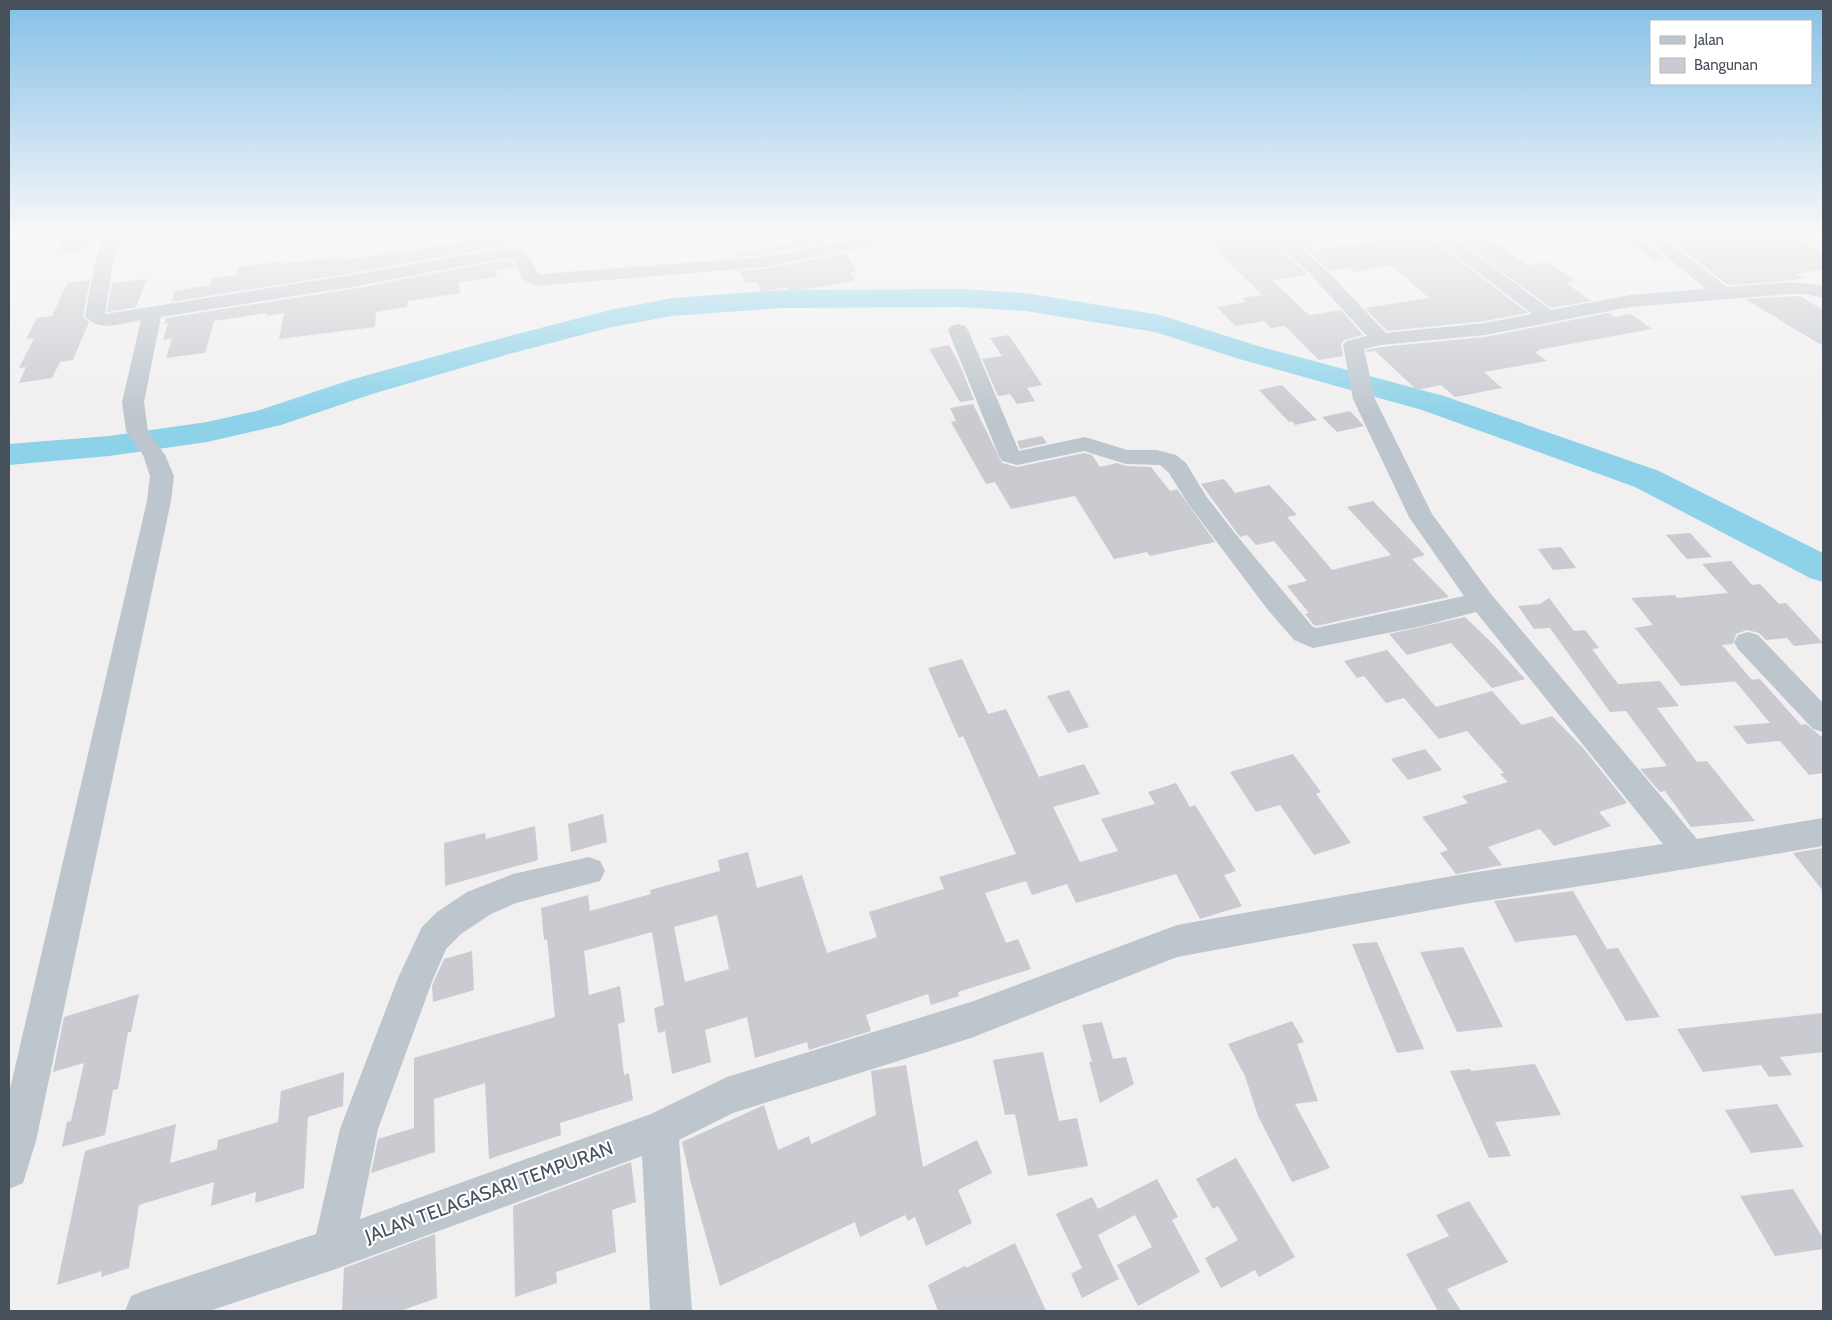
<svg xmlns="http://www.w3.org/2000/svg" width="1832" height="1320" viewBox="0 0 1832 1320" font-family="Cabin,sans-serif">
  <style>
    .lines { fill: none; stroke-linecap: round; stroke-linejoin: round }
    .river { fill: #8dd2e9; fill-rule: evenodd }
    .building { fill: #c9cbd1; fill-rule: evenodd }
    .minor { fill: #bdc6cd; fill-rule: evenodd }
    .labels { text-anchor: middle; dominant-baseline: central; stroke-width: 4.5; stroke-linejoin: round; paint-order: stroke }
    .near-street-label { font-size: 19px; fill: #47515c; stroke: #fff }
  </style>
  <rect width="100%" height="100%" fill="#f1efef"/>
  <g class="lines">
    <polygon class="river" points="961,289 1026,293 1160,315 1258,346 1444,396 1659,471 1823,553 1823,582 1810,578 1635,487 1422,410 1236,358 1155,332 1026,311 961,307 782,308 672,316 612,327 509,354 372,394 281,425 207,442 109,456 9,465 9,444 109,436 207,422 260,410 350,380 487,342 610,310 672,298 782,290"/>
  </g>
  <g class="building">
    <polygon points="67,232 92,232 84,251 56,255"/>
    <polygon points="483,232 511,232 512,247 504,246 358,272 171,302 175,291 210,285 212,278 237,275 239,267 283,261 282,264 343,256 342,260 403,251 461,242 461,238 483,235"/>
    <polygon points="794,232 824,232 830,242 764,255 735,257 733,253 794,243 792,240 797,239"/>
    <polygon points="1199,232 1263,232 1308,275 1272,280 1309,315 1341,310 1363,335 1344,340 1341,345 1343,356 1319,360 1285,326 1271,328 1264,321 1235,326 1217,307 1246,302 1242,298 1262,295"/>
    <polygon points="1287,232 1312,232 1313,250 1389,238 1381,232 1423,232 1528,313 1485,321 1387,331 1365,308 1429,298 1391,265 1353,272 1349,268 1330,271"/>
    <polygon points="1689,232 1785,232 1823,253 1823,269 1796,274 1803,278 1786,281 1728,285 1665,236"/>
    <polygon points="1468,235 1473,239 1487,237 1527,265 1548,262 1576,281 1566,283 1591,301 1551,308 1455,237"/>
    <polygon points="1643,240 1665,258 1654,260 1627,242"/>
    <polygon points="846,253 856,271 850,272 855,280 826,286 789,291 788,287 761,292 757,282 745,283 740,271 764,269"/>
    <polygon points="504,260 512,261 515,268 496,270 497,277 459,282 460,293 408,301 407,307 376,312 375,327 279,339 284,313 266,316 267,313 214,321 205,353 166,358 172,338 163,340 168,323 164,324 166,318 358,288"/>
    <polygon points="147,279 136,307 107,312 112,283"/>
    <polygon points="90,280 83,316 89,322 73,360 60,362 52,378 19,383 26,367 19,368 34,338 26,339 37,318 52,316 67,283"/>
    <polygon points="1800,296 1823,310 1823,346 1745,299"/>
    <polygon points="1608,313 1614,317 1631,314 1652,329 1538,350 1539,351 1535,352 1547,361 1484,372 1502,388 1455,397 1441,385 1417,390 1375,351 1367,352 1366,350 1381,347 1485,337"/>
    <polygon points="1009,335 1042,385 1027,388 1035,401 1017,404 1010,394 998,396 982,359 1002,356 990,338"/>
    <polygon points="949,345 959,363 974,400 960,402 929,349"/>
    <polygon points="1282,385 1317,420 1295,425 1292,421 1289,422 1259,390"/>
    <polygon points="973,404 1002,463 1017,467 1084,453 1092,455 1100,467 1117,463 1126,466 1151,467 1170,491 1177,489 1215,542 1150,556 1147,552 1114,559 1075,496 1011,509 995,482 986,484 951,422 956,421 950,408"/>
    <polygon points="1350,411 1364,426 1337,432 1322,417"/>
    <polygon points="1042,436 1047,443 1020,449 1017,441"/>
    <polygon points="1224,479 1235,493 1269,485 1297,515 1287,517 1332,570 1391,555 1347,507 1373,501 1425,555 1412,559 1449,597 1316,626 1313,624 1305,614 1309,613 1287,586 1307,581 1274,541 1256,545 1247,535 1240,537 1201,484"/>
    <polygon points="1690,533 1712,557 1687,559 1666,535"/>
    <polygon points="1561,547 1576,568 1553,570 1538,549"/>
    <polygon points="1731,561 1752,585 1760,584 1779,604 1786,603 1823,643 1794,646 1787,638 1766,640 1759,633 1747,630 1736,634 1733,644 1722,645 1752,680 1681,686 1635,628 1653,625 1631,598 1675,595 1677,598 1728,593 1702,564"/>
    <polygon points="1549,598 1574,631 1585,630 1599,648 1592,649 1618,684 1660,681 1679,706 1657,708 1697,762 1707,761 1755,821 1691,827 1665,791 1660,792 1640,769 1667,766 1626,711 1610,712 1550,628 1534,629 1518,606 1540,604"/>
    <polygon points="1465,617 1494,645 1525,679 1492,688 1451,643 1407,655 1389,634"/>
    <polygon points="1387,650 1436,707 1492,691 1522,725 1552,716 1584,749 1627,803 1599,812 1611,826 1554,846 1540,829 1488,847 1502,865 1456,874 1440,853 1448,850 1422,817 1468,803 1462,796 1508,782 1500,774 1504,773 1467,731 1439,739 1404,698 1386,703 1364,676 1357,678 1344,661"/>
    <path d="M 962,659 L 988,714 L 1006,709 L 1039,777 L 1084,764 L 1100,794 L 1053,807 L 1080,862 L 1118,851 L 1101,819 L 1155,804 L 1148,792 L 1176,783 L 1190,807 L 1195,805 L 1236,871 L 1224,875 L 1242,906 L 1200,919 L 1176,874 L 1076,903 L 1067,884 L 1032,895 L 1026,881 L 985,893 L 1006,943 L 1018,939 L 1031,969 L 958,992 L 959,996 L 931,1005 L 928,994 L 866,1015 L 871,1031 L 809,1050 L 807,1042 L 755,1058 L 747,1017 L 705,1030 L 711,1062 L 672,1074 L 665,1031 L 658,1033 L 654,1008 L 664,1005 L 652,932 L 584,951 L 589,995 L 620,986 L 625,1022 L 618,1024 L 624,1075 L 629,1073 L 633,1100 L 560,1123 L 561,1135 L 489,1159 L 485,1083 L 434,1099 L 435,1152 L 371,1173 L 378,1139 L 414,1128 L 414,1058 L 555,1017 L 547,939 L 544,940 L 541,908 L 588,895 L 590,911 L 651,894 L 650,890 L 720,871 L 718,860 L 748,852 L 757,888 L 802,875 L 827,953 L 877,937 L 869,912 L 944,889 L 939,877 L 1016,854 L 963,736 L 959,738 L 928,668 ZM 717,915 L 729,969 L 685,982 L 674,927 Z"/>
    <polygon points="1760,679 1801,725 1806,724 1823,738 1823,773 1809,775 1780,741 1747,744 1733,726 1770,723 1735,681"/>
    <polygon points="1069,690 1089,727 1068,733 1047,696"/>
    <polygon points="1425,749 1442,770 1408,780 1391,759"/>
    <polygon points="1293,754 1321,792 1316,794 1351,843 1314,855 1280,805 1256,812 1230,772"/>
    <polygon points="603,814 607,842 571,852 568,824"/>
    <polygon points="535,826 538,860 445,886 444,843 485,833 486,839"/>
    <polygon points="1823,848 1823,891 1793,853"/>
    <polygon points="1573,891 1607,949 1618,948 1660,1017 1626,1021 1576,935 1515,942 1494,901"/>
    <polygon points="1377,942 1424,1049 1397,1053 1352,944"/>
    <polygon points="1463,947 1503,1027 1457,1032 1420,952"/>
    <polygon points="472,951 474,990 433,1002 432,986 444,959"/>
    <polygon points="139,994 131,1032 128,1032 118,1089 113,1090 105,1135 62,1147 67,1122 71,1121 84,1063 53,1072 64,1017"/>
    <polygon points="1823,1013 1823,1052 1780,1057 1792,1075 1769,1077 1761,1065 1703,1072 1677,1029"/>
    <polygon points="1292,1021 1304,1042 1297,1044 1318,1101 1295,1104 1330,1168 1292,1182 1258,1116 1245,1076 1228,1044"/>
    <polygon points="1102,1022 1113,1059 1126,1057 1134,1084 1100,1103 1089,1062 1092,1062 1082,1025"/>
    <polygon points="1043,1052 1059,1121 1077,1118 1088,1166 1028,1176 1015,1114 1005,1115 993,1060"/>
    <polygon points="1535,1064 1561,1115 1495,1122 1511,1156 1489,1158 1450,1071 1470,1069 1471,1071"/>
    <polygon points="906,1065 923,1167 977,1140 992,1173 958,1190 972,1223 926,1246 915,1217 908,1221 905,1215 860,1237 855,1222 720,1286 691,1183 682,1142 764,1105 778,1150 809,1136 811,1144 876,1115 871,1071"/>
    <polygon points="344,1072 343,1106 308,1117 304,1188 255,1203 256,1192 211,1206 214,1182 139,1205 129,1268 101,1277 102,1271 57,1285 85,1151 176,1124 170,1163 217,1149 218,1140 278,1122 281,1091"/>
    <polygon points="1777,1104 1804,1147 1751,1153 1725,1110"/>
    <polygon points="1236,1158 1295,1257 1259,1277 1255,1270 1221,1288 1205,1258 1238,1240 1218,1206 1213,1209 1196,1179"/>
    <polygon points="631,1162 636,1202 612,1210 616,1252 556,1272 557,1283 515,1297 513,1206"/>
    <polygon points="1157,1179 1178,1217 1172,1220 1200,1272 1138,1306 1117,1265 1152,1247 1135,1215 1098,1235 1119,1279 1082,1298 1071,1274 1082,1268 1056,1214 1092,1197 1098,1209"/>
    <polygon points="1793,1189 1823,1238 1823,1249 1775,1256 1740,1196"/>
    <polygon points="1469,1201 1508,1262 1447,1289 1461,1311 1438,1311 1406,1254 1449,1236 1436,1215"/>
    <polygon points="435,1234 437,1298 400,1311 342,1311 344,1268"/>
    <polygon points="1015,1243 1046,1311 938,1311 928,1285 965,1266 966,1268"/>
  </g>
  <g class="lines">
    <g class="minor">
      <path d="M 104,232 L 122,232 L 113,263 L 105,314 L 358,274 L 504,248 L 525,250 L 539,274 L 764,257 L 887,233 L 982,232 L 980,236 L 953,241 L 887,243 L 764,267 L 536,286 L 522,279 L 513,259 L 504,258 L 358,286 L 161,317 L 144,402 L 148,431 L 165,455 L 174,476 L 171,501 L 36,1141 L 23,1183 L 9,1189 L 9,1093 L 147,501 L 150,476 L 143,455 L 126,431 L 122,402 L 141,320 C 124,323 97,333 85,316 L 95,263 Z"/>
      <path d="M 1265,232 L 1284,232 L 1294,240 L 1335,279 L 1386,333 L 1485,323 L 1532,314 L 1426,232 L 1446,232 L 1551,310 L 1630,295 L 1706,289 L 1637,232 L 1656,232 L 1727,287 C 1759,285 1792,279 1823,286 L 1823,298 L 1806,294 L 1788,294 L 1630,307 L 1485,335 L 1381,345 L 1364,349 L 1375,399 L 1432,514 L 1491,594 L 1697,839 L 1823,818 L 1823,846 L 1626,879 L 1464,904 L 1177,957 L 971,1038 L 733,1113 L 679,1140 L 692,1311 L 650,1311 L 642,1156 L 333,1270 L 209,1311 L 125,1311 L 131,1296 L 146,1290 L 316,1234 L 340,1129 L 398,978 L 422,927 L 437,912 L 467,892 L 513,874 L 589,857 L 600,861 L 605,871 L 600,881 L 516,903 L 491,914 L 461,934 L 446,949 L 433,979 L 378,1129 L 360,1219 L 651,1114 L 727,1077 L 971,1002 L 1177,925 L 1464,874 L 1663,844 L 1476,612 L 1422,626 L 1313,648 L 1294,640 L 1268,610 L 1189,505 L 1169,473 L 1160,465 L 1126,464 L 1084,451 L 1017,465 L 1002,461 L 999,456 L 948,330 L 951,326 L 958,324 L 965,326 L 968,330 L 1019,451 L 1085,437 L 1127,450 L 1157,450 L 1176,455 L 1186,463 L 1206,496 L 1238,537 L 1312,626 L 1316,628 L 1464,596 L 1409,517 L 1353,399 L 1343,345 L 1346,341 L 1367,336 L 1309,273 Z"/>
      <polygon points="1748,632 1758,635 1823,703 1823,732 1813,729 1738,649 1734,642 1738,635"/>
    </g>
  </g>
  <linearGradient id="sky" x2="0" y2="1"><stop stop-color="#83c0e8"/><stop offset="0.56" stop-color="#f9f8f8"/><stop offset="1" stop-color="#f9f8f8" stop-opacity="0"/></linearGradient>
  <rect width="1832" height="417" fill="url(#sky)"/>
  <g class="labels">
    <g class="near-street-label">
      <text transform="translate(489 1192) rotate(-20)">JALAN TELAGASARI TEMPURAN</text>
    </g>
  </g>
  <rect width="1832" height="1320" fill="none" stroke="#47515c" stroke-width="20"/>
  <rect x="1650" y="20" width="162" height="65" fill="#ffffff" stroke="#b5b9be"/>
  <rect x="1660" y="36" width="25" height="8" fill="#bdc6cd" stroke="#b5b9be"/>
  <text x="1694" y="45" font-size="15" fill="#47515c">Jalan</text>
  <rect x="1660" y="58" width="25" height="15" fill="#c9cbd1" stroke="#b5b9be"/>
  <text x="1694" y="70" font-size="15" fill="#47515c">Bangunan</text>
</svg>
